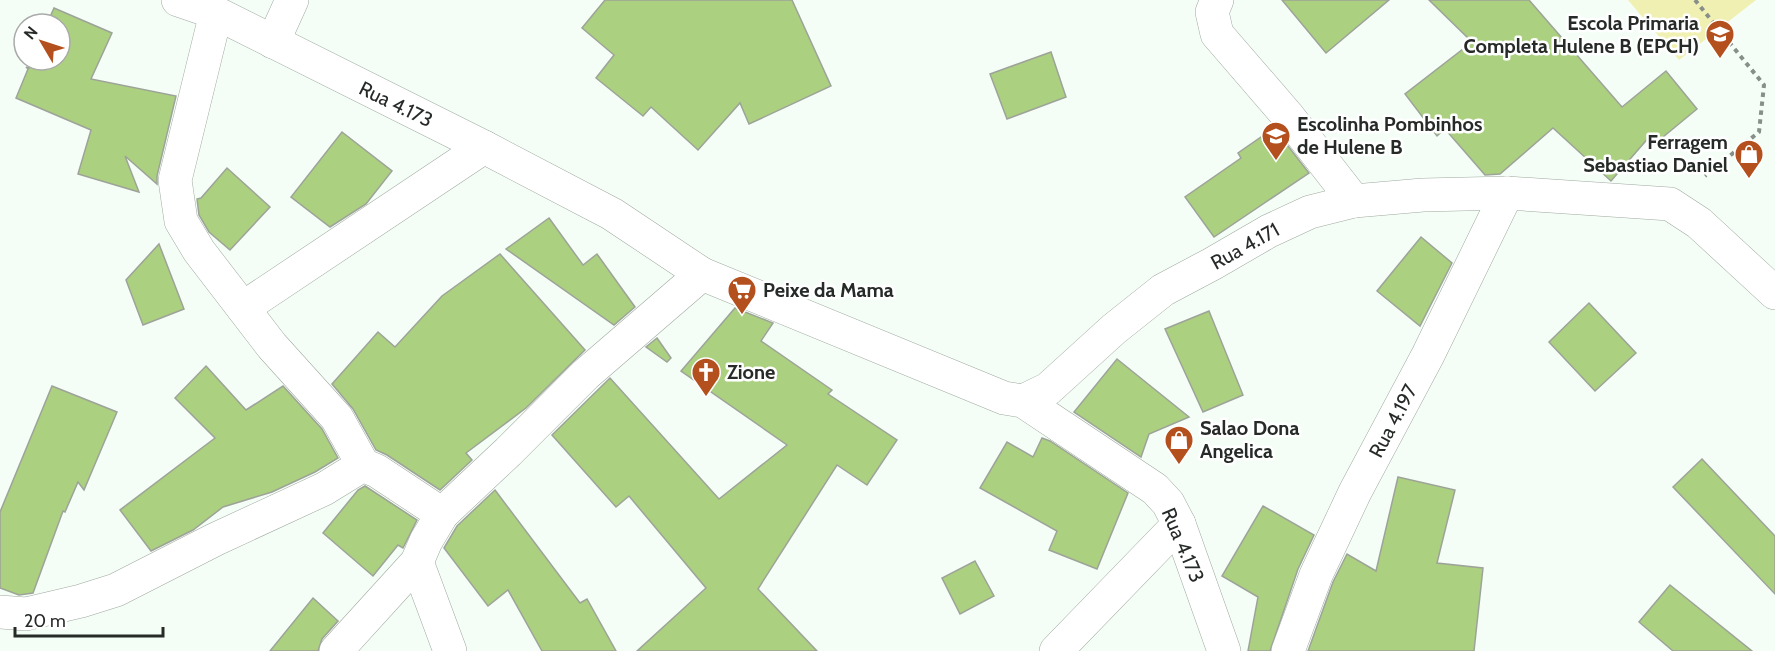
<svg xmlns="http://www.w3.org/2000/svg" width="1775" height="651" viewBox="0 0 1775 651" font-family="Cabin,sans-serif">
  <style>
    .green { fill: #f1f0b3 }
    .building { fill: #abd07f; stroke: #9ea399; stroke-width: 1.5 }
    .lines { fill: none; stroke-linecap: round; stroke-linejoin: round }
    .street-casing { stroke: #a0a9a1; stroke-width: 34 }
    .path { stroke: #888e89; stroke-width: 4; stroke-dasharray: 4.5 4.5; stroke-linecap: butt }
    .street { stroke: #fff; stroke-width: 33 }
    .labels { text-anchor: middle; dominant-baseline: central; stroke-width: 5; stroke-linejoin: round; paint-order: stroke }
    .poi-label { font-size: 20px; font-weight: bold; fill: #272b28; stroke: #fff; text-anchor: start }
    .street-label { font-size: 20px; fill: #272b28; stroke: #fff }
  </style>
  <rect width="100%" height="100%" fill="#f4fef6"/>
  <polygon class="green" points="1628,0 1756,0 1679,60"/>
  <g class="building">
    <polygon points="605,0 792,0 831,86 749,124 740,103 698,150 651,107 643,116 596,78 614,55 582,28"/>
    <polygon points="1282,0 1389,0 1326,53"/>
    <polygon points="1429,0 1529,0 1622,107 1666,71 1697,109 1657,142 1651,135 1611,181 1553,128 1500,174 1485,175 1445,129 1437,136 1405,94 1472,42"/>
    <polygon points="54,8 112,33 91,79 176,96 157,176 157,184 125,156 139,192 78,174 91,130 16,98 28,69 26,67 29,68 32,60 60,60 60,24 47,24"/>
    <polygon points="1051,52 1066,97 1007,119 990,74"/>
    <polygon points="1274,128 1309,173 1214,237 1185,197 1241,158 1238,153"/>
    <polygon points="342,132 392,171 366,204 330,227 291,197"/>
    <polygon points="227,168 270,207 230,250 209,232 199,215 197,199 201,198"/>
    <polygon points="549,218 583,265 597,254 635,307 614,325 506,249"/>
    <polygon points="1421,237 1452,263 1420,326 1377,291"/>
    <polygon points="159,244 184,309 143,325 126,280"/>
    <polygon points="500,254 585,350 526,408 466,453 472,460 440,490 387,455 376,450 353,409 332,384 378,332 395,347 442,296"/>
    <polygon points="1589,303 1636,353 1595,391 1549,342"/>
    <polygon points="735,308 773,323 761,341 832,390 828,394 897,440 867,485 837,465 758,589 817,651 637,651 706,588 629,496 616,507 552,435 610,378 719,499 787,445 681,371"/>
    <polygon points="1209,311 1243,395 1203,412 1165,329"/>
    <polygon points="657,338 671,358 667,362 646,347"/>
    <polygon points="1117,359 1189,417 1149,434 1141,457 1074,412"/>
    <polygon points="206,366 246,410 283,386 322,429 338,458 315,472 272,492 223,507 193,530 151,551 120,510 215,438 175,398"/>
    <polygon points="52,386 117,412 84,490 78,482 65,512 63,511 33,593 19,595 0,588 0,512"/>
    <polygon points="1042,438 1050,441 1128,493 1097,569 1049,550 1057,531 980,488 1007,442 1033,457"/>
    <polygon points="1702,459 1775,536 1775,594 1673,487"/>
    <polygon points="1398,477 1455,490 1437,563 1483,568 1474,651 1308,651 1333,582 1347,554 1376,571"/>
    <polygon points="365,486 417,520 403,548 398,545 373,576 323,533 358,490"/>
    <polygon points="495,490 580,603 587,599 616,651 542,651 508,590 488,606 444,548 457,526"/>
    <polygon points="1263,506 1314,535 1298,569 1270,651 1248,651 1258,597 1222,576"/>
    <polygon points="975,561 994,596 960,614 942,578"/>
    <polygon points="1670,585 1752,651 1673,651 1639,622"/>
    <polygon points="313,598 338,621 322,639 318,651 270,651"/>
  </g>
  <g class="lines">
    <g class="street-casing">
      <g id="street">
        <polyline points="178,0 216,13 484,147 612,214 702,274 1004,398 1023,401 1155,489 1168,503 1179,524 1224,651"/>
        <polyline points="1217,0 1212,12 1217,34 1287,115 1354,201"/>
        <polyline points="216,13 175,180 181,221 199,251 272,346 337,418 363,465"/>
        <polyline points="273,42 292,0"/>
        <polyline points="243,308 484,147"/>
        <polyline points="1023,401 1048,389 1114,329 1163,290 1212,264 1269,231 1310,212 1354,201 1423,195 1507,193 1670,204 1699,223 1775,293"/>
        <polyline points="417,562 450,651"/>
        <polyline points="0,612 26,614 81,601 116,590 216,539 324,489 363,465 377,471 442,514"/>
        <polyline points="336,651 417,562 426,541 442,514 508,452 586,374 702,274"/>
        <polyline points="1056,651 1179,524"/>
        <polyline points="1288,651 1316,575 1355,492 1428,355 1507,193"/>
      </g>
    </g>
    <polyline class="path" points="1695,0 1764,85 1759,132 1705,176"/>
    <use href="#street" class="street"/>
  </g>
  <defs>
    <g id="school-pin" transform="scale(1.5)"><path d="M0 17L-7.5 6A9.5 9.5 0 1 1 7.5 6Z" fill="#b4501d" stroke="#fff"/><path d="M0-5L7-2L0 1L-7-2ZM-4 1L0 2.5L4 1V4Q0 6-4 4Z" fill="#fff"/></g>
    <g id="shop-pin" transform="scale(1.5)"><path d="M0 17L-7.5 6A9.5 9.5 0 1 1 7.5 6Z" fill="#b4501d" stroke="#fff"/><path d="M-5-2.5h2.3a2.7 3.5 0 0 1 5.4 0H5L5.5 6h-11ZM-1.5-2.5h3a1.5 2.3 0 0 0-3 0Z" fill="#fff"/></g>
    <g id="supermarket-pin" transform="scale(1.5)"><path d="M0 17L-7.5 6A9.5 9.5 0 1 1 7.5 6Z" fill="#b4501d" stroke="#fff"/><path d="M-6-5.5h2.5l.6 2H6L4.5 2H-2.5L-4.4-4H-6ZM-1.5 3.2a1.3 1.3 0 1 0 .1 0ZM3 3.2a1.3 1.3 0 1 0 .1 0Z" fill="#fff"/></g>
    <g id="church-pin" transform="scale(1.5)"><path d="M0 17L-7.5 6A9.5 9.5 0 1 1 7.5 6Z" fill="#b4501d" stroke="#fff"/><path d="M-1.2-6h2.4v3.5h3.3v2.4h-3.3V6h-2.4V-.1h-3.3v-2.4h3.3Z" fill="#fff"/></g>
  </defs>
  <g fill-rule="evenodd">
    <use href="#school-pin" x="1720" y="34"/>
    <use href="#school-pin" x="1276" y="136"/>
    <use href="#shop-pin" x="1749" y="154"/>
    <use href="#supermarket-pin" x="742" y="290"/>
    <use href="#church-pin" x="706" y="372"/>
    <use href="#shop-pin" x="1179" y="440"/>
  </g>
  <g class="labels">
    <g class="poi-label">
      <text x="1699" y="23" text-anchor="end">Escola Primaria<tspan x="1699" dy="23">Completa Hulene B (EPCH)</tspan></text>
      <text x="1297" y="124">Escolinha Pombinhos<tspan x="1297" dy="23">de Hulene B</tspan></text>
      <text x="1728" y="142" text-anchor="end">Ferragem<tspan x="1728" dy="23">Sebastiao Daniel</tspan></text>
      <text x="763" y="290">Peixe da Mama</text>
      <text x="727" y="372">Zione</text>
      <text x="1200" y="428">Salao Dona<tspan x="1200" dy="23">Angelica</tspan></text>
    </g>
    <g class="street-label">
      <text transform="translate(396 104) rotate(26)">Rua 4.173</text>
      <text transform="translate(1245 246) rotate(-29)">Rua 4.171</text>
      <text transform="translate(1393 421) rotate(-62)">Rua 4.197</text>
      <text transform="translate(1183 545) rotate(67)">Rua 4.173</text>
    </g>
  </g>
  <g transform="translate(42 42) rotate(309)"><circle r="28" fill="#ffffff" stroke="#a9aaa9" stroke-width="1.5"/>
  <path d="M0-4.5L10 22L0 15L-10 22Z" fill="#b4501d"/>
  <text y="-9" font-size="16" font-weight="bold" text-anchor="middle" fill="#272b28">N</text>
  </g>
  <path d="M15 627v9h148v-9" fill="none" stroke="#272b28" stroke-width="3"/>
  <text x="24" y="627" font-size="18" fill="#272b28" stroke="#ffffff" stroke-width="4.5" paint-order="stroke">20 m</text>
</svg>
